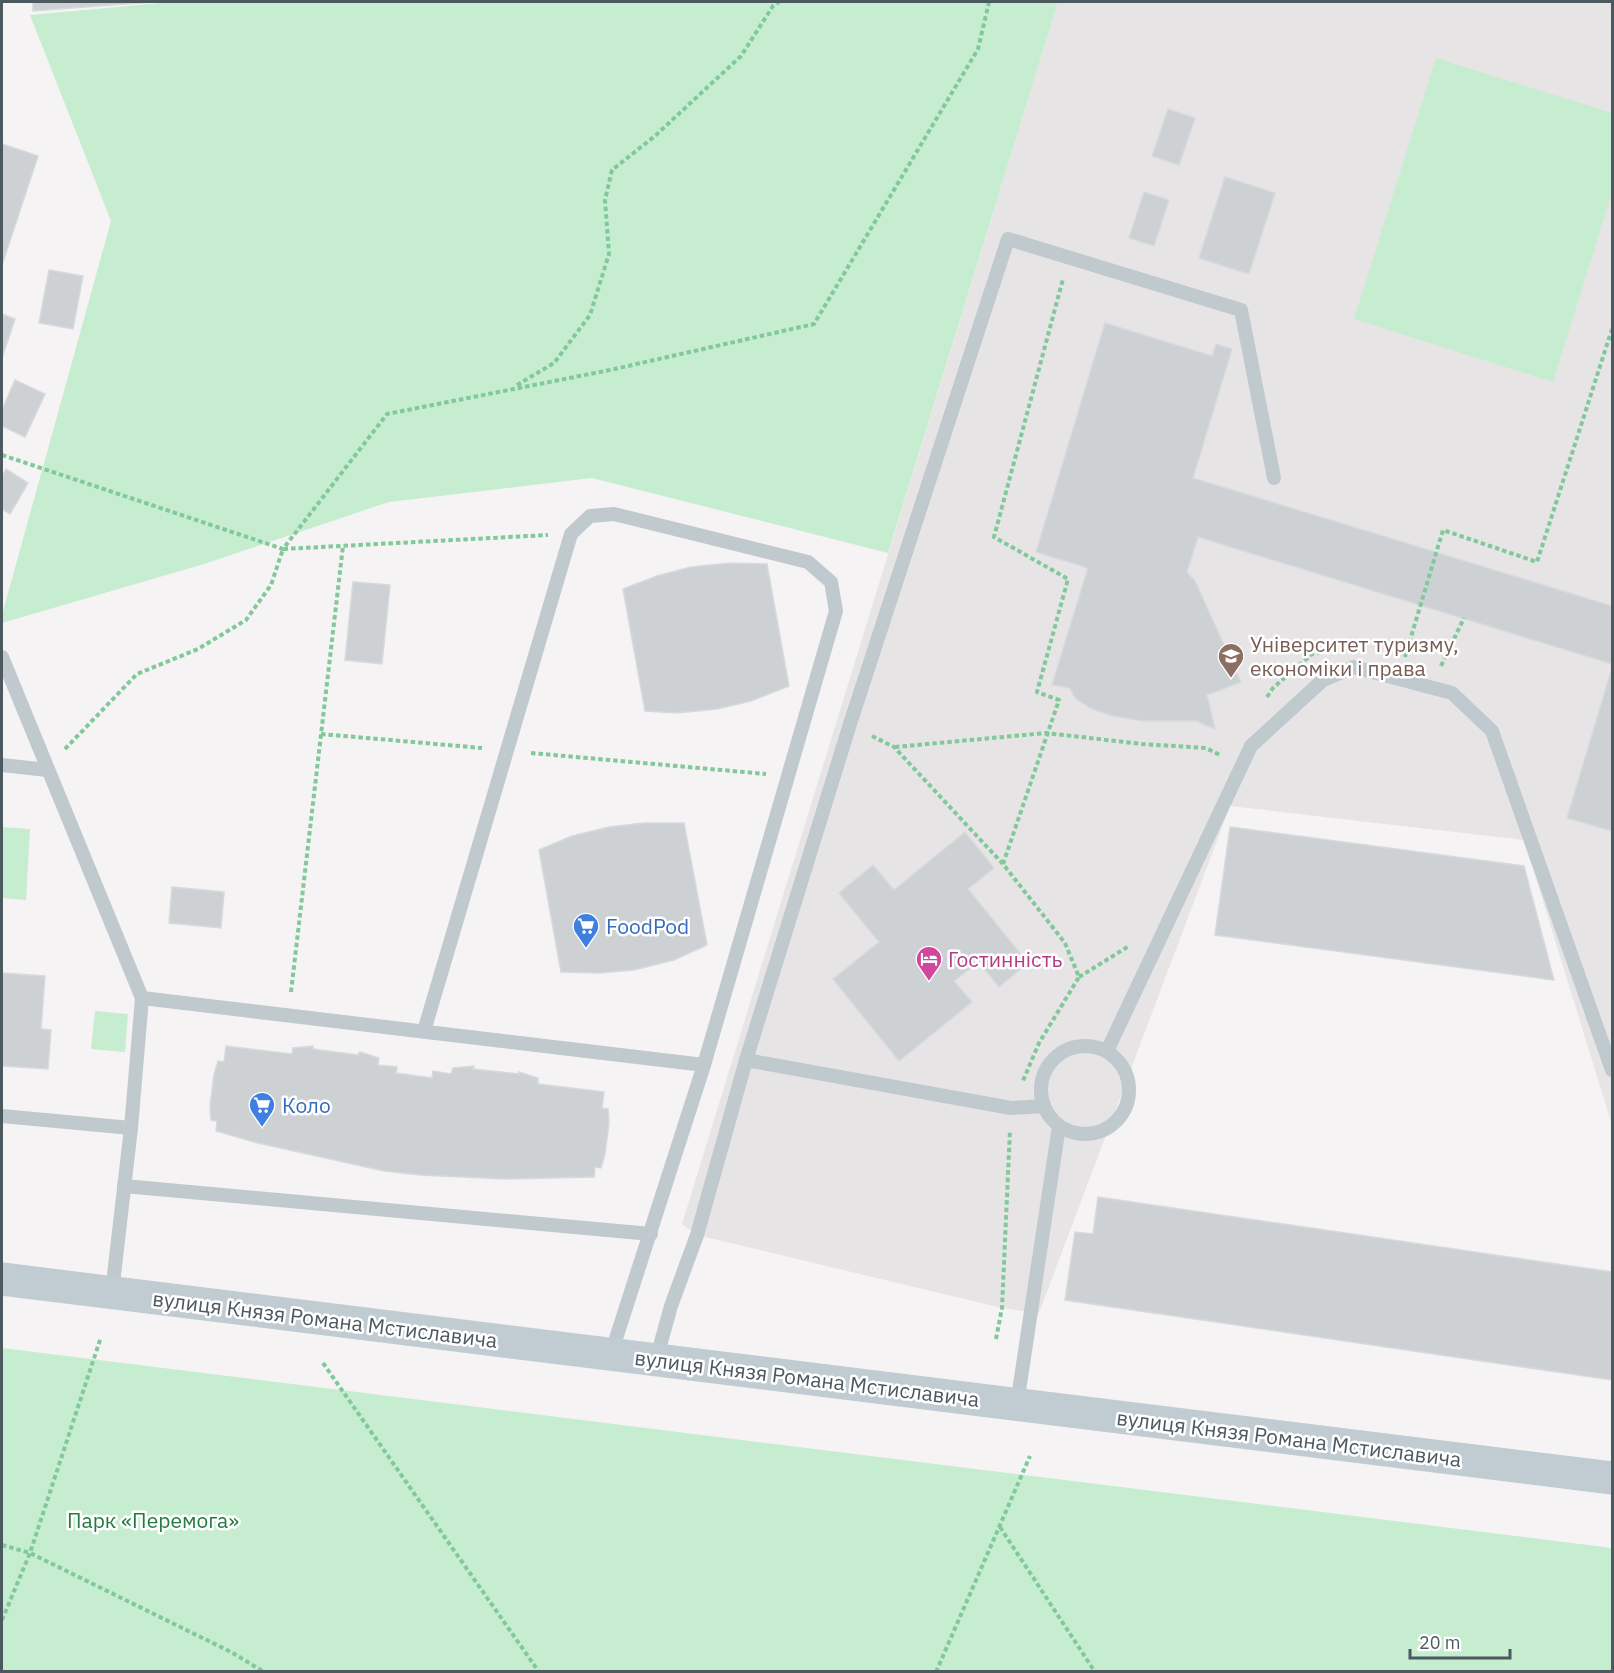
<svg xmlns="http://www.w3.org/2000/svg" width="1614" height="1673" viewBox="0 0 1614 1673" font-family="'IBM Plex Sans',sans-serif">
  <style>
    .education { fill: #e6e4e5 }
    .green { fill: #c7edd0 }
    .building { fill: #cdd1d4; stroke: #d7dadd; stroke-width: 1.5 }
    .lines { fill: none; stroke-linecap: round; stroke-linejoin: round }
    .path { stroke: #81c99a; stroke-width: 4; stroke-dasharray: 4.5 3; stroke-linecap: butt }
    .lane { stroke: #c0c9ce; stroke-width: 14 }
    .secondary { stroke: #c1ccd2; stroke-width: 33 }
    .labels { text-anchor: middle; dominant-baseline: central; stroke-width: 5; stroke-linejoin: round; paint-order: stroke }
    .education-label { font-size: 21px; fill: #785e54; stroke: #fff; text-anchor: start }
    .shop-label { font-size: 21px; fill: #366cbe; stroke: #fff; text-anchor: start }
    .hotel-label { font-size: 21px; fill: #b23c85; stroke: #fff; text-anchor: start }
    .street-label { font-size: 21px; fill: #4c595f; stroke: #fff }
    .park-label { font-size: 21px; fill: #207c40; stroke: #fff }
  </style>
  <rect width="100%" height="100%" fill="#f5f3f3"/>
  <polygon class="education" points="1058,2 1612,2 1612,1125 1524,840 1230,806 1039,1313 1002,1308 697,1235 682,1224"/>
  <g class="green">
    <polygon points="171,2 1058,2 888,553 592,478 389,502 204,564 2,623 2,615 111,221 30,15"/>
    <polygon points="1436,58 1612,113 1612,192 1553,382 1354,319"/>
    <polygon points="2,827 30,829 26,900 2,898"/>
    <polygon points="95,1011 128,1014 125,1052 91,1049"/>
    <polygon points="2,1348 1612,1548 1612,1671 2,1671"/>
  </g>
  <g class="building">
    <polygon points="33,2 153,2 33,11"/>
    <polygon points="1168,109 1195,118 1179,165 1152,156"/>
    <polygon points="2,144 38,156 2,265"/>
    <polygon points="1225,177 1275,193 1249,274 1199,258"/>
    <polygon points="1144,192 1169,200 1154,246 1129,238"/>
    <polygon points="49,270 83,276 73,329 39,323"/>
    <polygon points="2,314 15,319 2,358"/>
    <polygon points="1105,323 1212,356 1216,344 1232,349 1193,478 1612,606 1612,664 1198,537 1187,572 1195,581 1241,682 1207,695 1215,729 1196,721 1143,721 1113,716 1090,708 1075,698 1070,688 1052,685 1088,568 1036,552"/>
    <polygon points="15,380 45,394 25,437 2,426 2,410"/>
    <polygon points="6,469 28,483 10,514 2,509 2,477"/>
    <polygon points="731,563 767,564 789,686 751,701 717,709 677,713 645,711 623,589 657,576 691,567"/>
    <polygon points="353,582 390,585 382,664 345,660"/>
    <polygon points="1612,668 1612,831 1567,818"/>
    <polygon points="644,823 684,823 707,945 674,960 634,970 599,973 561,972 539,850 572,836 609,827"/>
    <polygon points="1230,827 1524,866 1554,980 1215,935"/>
    <polygon points="965,832 994,868 968,889 1028,963 999,987 979,962 954,981 972,1002 899,1061 833,979 879,942 839,893 873,865 894,890"/>
    <polygon points="172,887 224,892 221,928 169,923"/>
    <polygon points="2,973 45,976 41,1029 51,1030 48,1069 2,1066"/>
    <polygon points="226,1046 292,1054 293,1048 313,1046 313,1049 358,1055 360,1052 379,1058 378,1065 397,1067 396,1073 432,1078 433,1071 451,1074 453,1068 474,1066 473,1069 519,1074 519,1072 538,1078 538,1084 604,1092 602,1108 608,1109 609,1123 605,1154 601,1168 595,1167 594,1177 505,1179 420,1175 384,1171 258,1143 216,1131 217,1121 211,1120 210,1106 214,1075 218,1061 224,1062"/>
    <polygon points="1098,1197 1612,1272 1612,1380 1065,1300 1075,1232 1093,1234"/>
  </g>
  <g class="lines">
    <g class="path">
      <polyline points="517,385 554,363 590,315 609,254 605,200 612,170 655,136 741,56 773,6 779,2"/>
      <polyline points="2,455 283,549 387,414 610,370 814,324 978,49 989,2"/>
      <polyline points="1405,657 1443,530 1537,562 1612,329"/>
      <polyline points="1441,666 1464,618"/>
      <polyline points="1267,697 1273,688 1312,654 1323,652"/>
      <polyline points="321,734 482,748"/>
      <polyline points="872,736 894,747 1003,864 1065,943 1079,977 1039,1043 1022,1083"/>
      <polyline points="895,747 1046,733 1142,744 1206,748 1220,755"/>
      <polyline points="65,749 137,674 198,649 246,620 271,585 283,549 548,535"/>
      <polyline points="531,753 766,774"/>
      <polyline points="1003,864 1059,700 1037,692 1068,579 994,537 1063,279"/>
      <polyline points="1079,977 1129,946"/>
      <polyline points="291,992 343,546"/>
      <polyline points="996,1339 1002,1308 1010,1130"/>
      <polyline points="323,1363 539,1672"/>
      <polyline points="1000,1527 1095,1672"/>
      <polyline points="2,1545 30,1553 231,1652 264,1672"/>
      <polyline points="2,1620 30,1553 101,1337"/>
      <polyline points="936,1672 1030,1456"/>
    </g>
    <g class="lane">
      <polyline points="2,657 142,998 131,1128 112,1292"/>
      <polyline points="2,765 47,770"/>
      <polyline points="142,998 704,1065"/>
      <polyline points="424,1031 571,534 590,516 614,514 808,562 831,582 836,611 704,1065 611,1354"/>
      <circle cx="1085" cy="1090" r="44"/>
      <polyline points="1107,1051 1251,746 1323,680 1354,667 1452,693 1492,731 1612,1070"/>
      <polyline points="746,1060 1011,1108 1044,1106"/>
      <polyline points="2,1116 131,1128"/>
      <polyline points="124,1186 651,1234"/>
      <polyline points="656,1360 671,1306 697,1235 746,1060 850,724 1008,239 1241,310 1274,478"/>
      <polyline points="1017,1404 1059,1126"/>
    </g>
    <polyline class="secondary" points="2,1279 1612,1478"/>
  </g>
  <defs>
    <g id="university-pin" transform="scale(1.35)"><path d="M0 17L-7.5 6A9.5 9.5 0 1 1 7.5 6Z" fill="#8d6e63" stroke="#fff"/><path d="M0-5L7-2L0 1L-7-2ZM-4 1L0 2.5L4 1V4Q0 6-4 4Z" fill="#fff"/></g>
    <g id="supermarket-pin" transform="scale(1.35)"><path d="M0 17L-7.5 6A9.5 9.5 0 1 1 7.5 6Z" fill="#3f7fe0" stroke="#fff"/><path d="M-6-5.5h2.5l.6 2H6L4.5 2H-2.5L-4.4-4H-6ZM-1.5 3.2a1.3 1.3 0 1 0 .1 0ZM3 3.2a1.3 1.3 0 1 0 .1 0Z" fill="#fff"/></g>
    <g id="hotel-pin" transform="scale(1.35)"><path d="M0 17L-7.5 6A9.5 9.5 0 1 1 7.5 6Z" fill="#d1479c" stroke="#fff"/><path d="M-6-4.5h1.5V1H6V5H4.5V3h-9V5H-6ZM-4 0a1.8 1.8 0 1 1 3.6 0ZM.5 0V-2.5h3Q6-2.5 6 0Z" fill="#fff"/></g>
  </defs>
  <g fill-rule="evenodd">
    <use href="#university-pin" x="1231" y="656"/>
    <use href="#supermarket-pin" x="586" y="926"/>
    <use href="#hotel-pin" x="929" y="959"/>
    <use href="#supermarket-pin" x="262" y="1105"/>
  </g>
  <g class="labels">
    <g class="education-label">
      <text x="1250" y="644">Університет туризму,<tspan x="1250" dy="24">економіки і права</tspan></text>
    </g>
    <g class="shop-label">
      <text x="606" y="926">FoodPod</text>
      <text x="282" y="1105">Коло</text>
    </g>
    <g class="hotel-label">
      <text x="948" y="959">Гостинність</text>
    </g>
    <g class="street-label">
      <text transform="translate(325 1319) rotate(7)">вулиця Князя Романа Мстиславича</text>
      <text transform="translate(807 1378) rotate(7)">вулиця Князя Романа Мстиславича</text>
      <text transform="translate(1289 1438) rotate(7)">вулиця Князя Романа Мстиславича</text>
    </g>
    <g class="park-label">
      <text x="153" y="1520">Парк «Перемога»</text>
    </g>
  </g>
  <rect width="1614" height="1673" fill="none" stroke="#4c595f" stroke-width="6"/>
  <path d="M1410 1649v9h100v-9" fill="none" stroke="#4c595f" stroke-width="3"/>
  <text x="1419" y="1649" font-size="18" fill="#4c595f" stroke="#ffffff" stroke-width="4.5" paint-order="stroke">20 m</text>
</svg>
